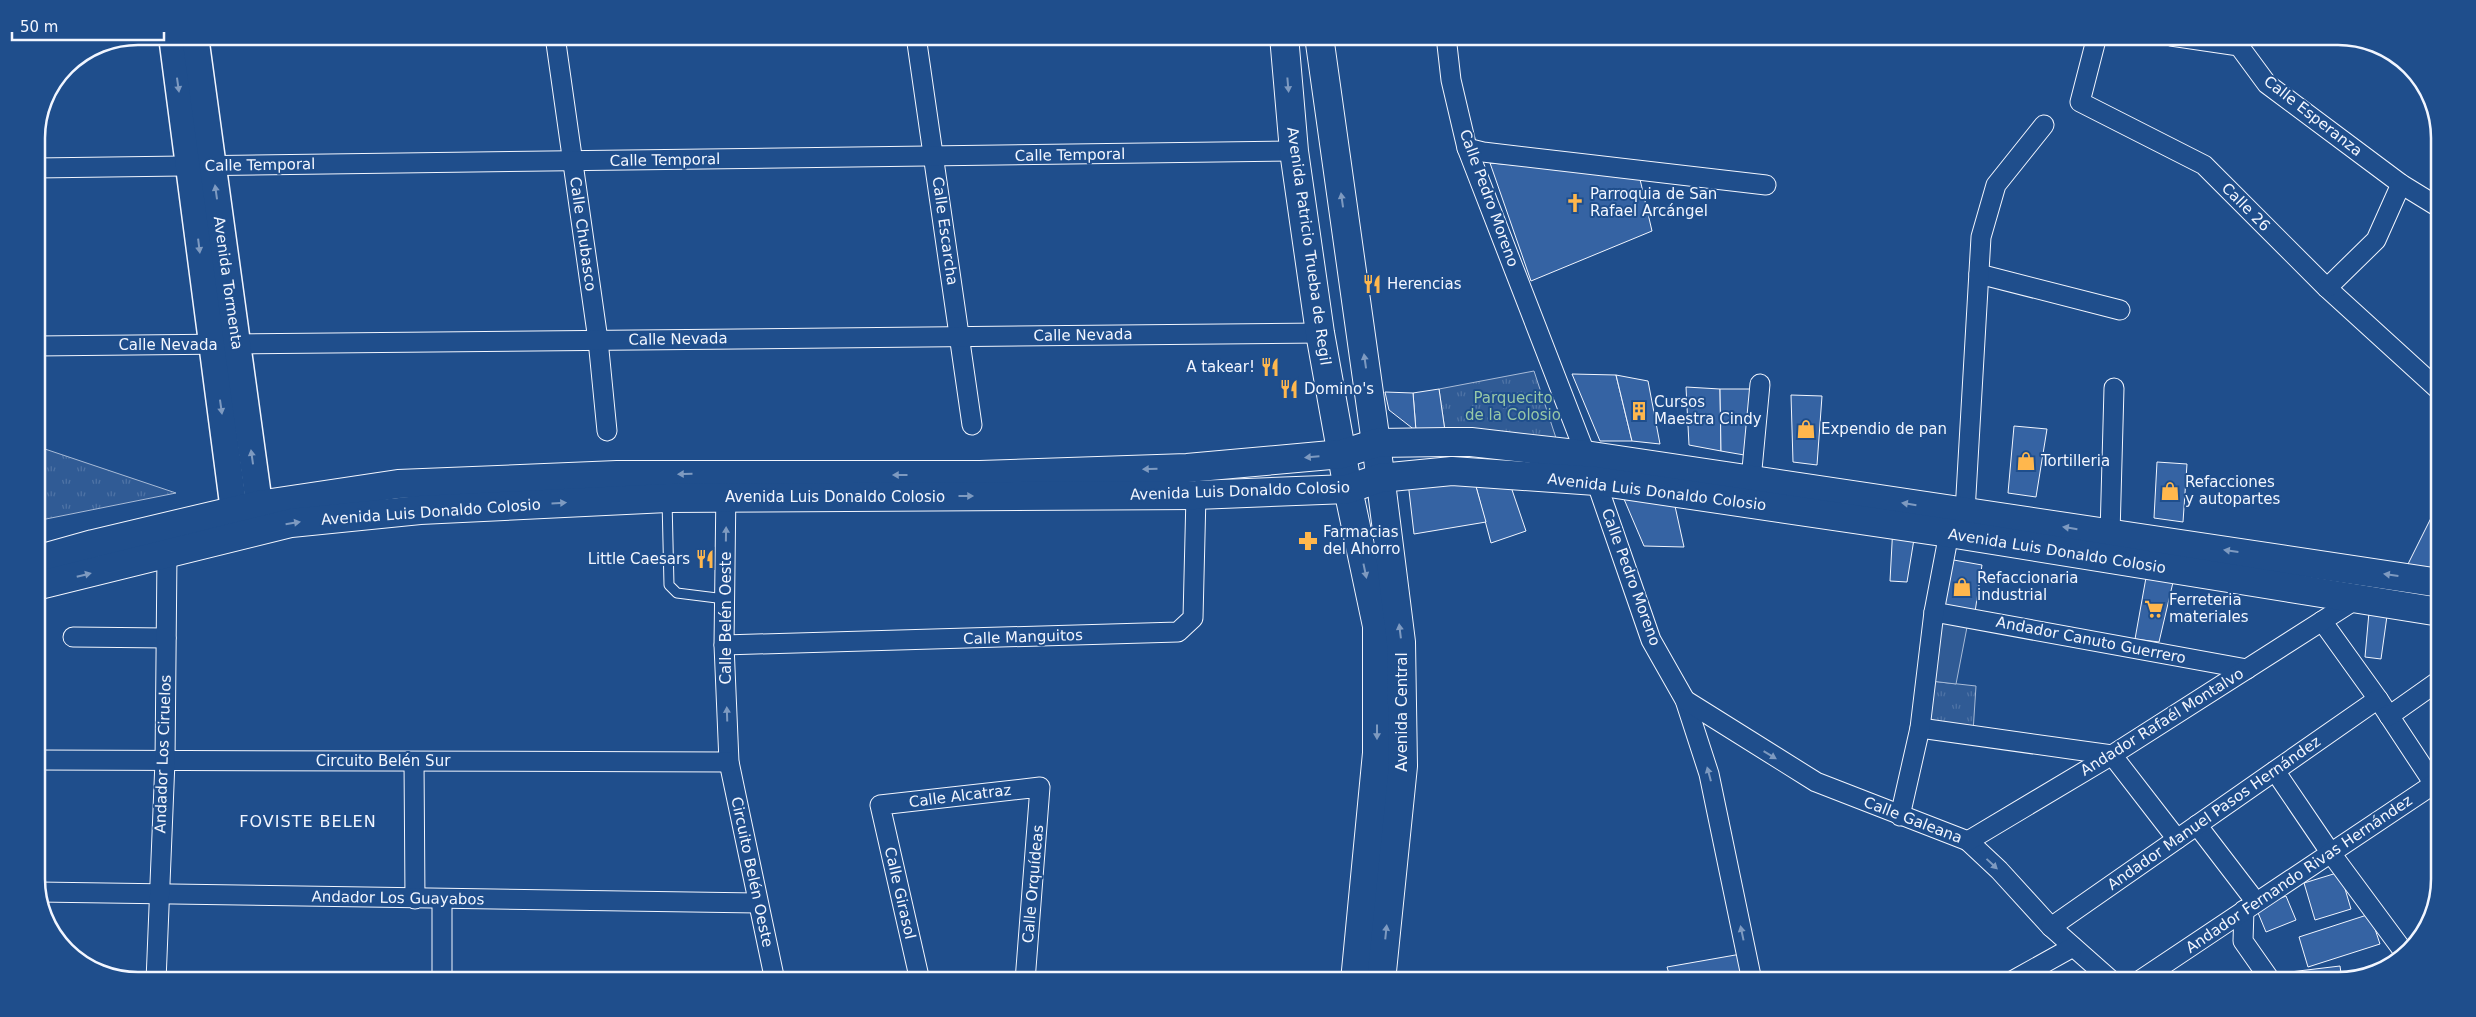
<svg xmlns="http://www.w3.org/2000/svg" width="2476" height="1017" viewBox="0 0 2476 1017" font-family="'DejaVu Sans',sans-serif">
  <style>
    .park { fill: url(#park-tufts); stroke: #a8bbd7 }
    .built { fill: #305b95; stroke: #a8bbd7 }
    .building { fill: #3563a3; stroke: #f2f6ff }
    .lines { fill: none; stroke-linecap: round; stroke-linejoin: round }
    .lane-casing { stroke: #f2f6ff; stroke-width: 11 }
    .street-casing { stroke: #f2f6ff; stroke-width: 21 }
    .secondary-casing { stroke: #f2f6ff; stroke-width: 29 }
    .primary-casing { stroke: #f2f6ff; stroke-width: 30 }
    .lane { stroke: #1f4e8c; stroke-width: 9 }
    .street { stroke: #1f4e8c; stroke-width: 19 }
    .secondary { stroke: #1f4e8c; stroke-width: 26 }
    .primary { stroke: #1f4e8c; stroke-width: 28 }
    .oneway { fill: #7e9ac0 }
    .labels { text-anchor: middle; dominant-baseline: central; stroke-width: 4; stroke-linejoin: round; paint-order: stroke }
    .street-label { font-size: 15px; fill: #f2f6ff; stroke: #1f4e8c }
    .poi-label { font-size: 15px; fill: #f2f6ff; stroke: #1f4e8c; text-anchor: start }
    .park-label { font-size: 15px; fill: #97c8a6; stroke: #1f4e8c }
    .neighbourhood-label { font-size: 16px; letter-spacing: 1px; fill: #f2f6ff; stroke: #1f4e8c }
    .rim { fill: none; stroke: #f2f6ff; stroke-width: 2.5 }
  </style>
  <defs>
    <pattern id="park-tufts" width="24" height="20" patternUnits="userSpaceOnUse" patternTransform="scale(1.25)"><rect width="24" height="20" fill="#305b95"/><path d="M3 7l-1-3M5 7V3M7 7l1-3M15 17l-1-3M17 17v-4M19 17l1-3" fill="none" stroke="#4e73a5"/></pattern>
  </defs>
  <rect width="100%" height="100%" fill="#1f4e8c"/>
  <g class="park">
    <polygon points="1534,371 1556,438 1449,437 1445,431 1439,389"/>
    <polygon points="36,446 176,493 36,521"/>
    <polygon points="1931,681 1976,686 1973,732 1925,726"/>
  </g>
  <polygon class="built" points="1938,616 1968,622 1956,684 1931,681"/>
  <g class="building">
    <polygon points="1490,163 1639,175 1652,231 1531,281"/>
    <polygon points="1572,374 1616,375 1632,441 1600,441"/>
    <polygon points="1616,375 1648,381 1660,444 1632,441"/>
    <polygon points="1686,387 1720,389 1721,451 1689,445"/>
    <polygon points="1439,389 1445,431 1416,431 1413,393"/>
    <polygon points="1720,389 1757,389 1750,456 1721,451"/>
    <polygon points="1385,392 1413,393 1416,431 1389,410"/>
    <polygon points="1791,395 1822,396 1817,465 1793,462"/>
    <polygon points="2014,426 2047,429 2036,497 2008,493"/>
    <polygon points="2157,462 2187,464 2183,522 2154,518"/>
    <polygon points="1509,481 1526,531 1491,543 1475,483"/>
    <polygon points="1408,482 1475,483 1486,522 1414,534"/>
    <polygon points="1621,492 1673,497 1684,547 1644,546"/>
    <polygon points="2436,508 2440,510 2440,570 2407,566"/>
    <polygon points="1893,525 1915,533 1907,582 1890,581"/>
    <polygon points="1948,559 1982,565 1975,612 1943,609"/>
    <polygon points="2147,572 2174,578 2159,642 2135,639"/>
    <polygon points="2369,612 2387,616 2381,659 2365,657"/>
    <polygon points="2340,872 2351,909 2315,920 2304,883"/>
    <polygon points="2286,896 2296,920 2266,932 2256,908"/>
    <polygon points="2370,914 2380,944 2308,967 2299,937"/>
    <polygon points="1741,954 1745,981 1671,981 1667,967"/>
    <polygon points="2340,966 2342,980 2291,981 2290,972"/>
  </g>
  <g class="lines">
    <g class="lane-casing">
      <polyline id="lane" points="667,500 669,585 677,593 725,599"/>
    </g>
    <g class="street-casing">
      <g id="street">
        <polyline points="555,36 598,340 607,431"/>
        <polyline points="916,36 972,425"/>
        <polyline points="1446,36 1451,80 1467,148 1596,481 1651,640 1685,700 1709,774 1752,981"/>
        <polyline points="2097,36 2080,102 2204,165 2327,288 2440,391"/>
        <polyline points="2171,36 2239,46 2267,84 2401,184 2440,208"/>
        <polyline points="1467,148 1483,152 1766,185"/>
        <polyline points="36,168 1294,151"/>
        <polyline points="1979,274 2120,310"/>
        <polyline points="2327,288 2376,240 2401,184"/>
        <polyline points="36,346 1320,333"/>
        <polyline points="1751,480 1760,384"/>
        <polyline points="726,487 724,645 729,762 775,981"/>
        <polyline points="1965,512 1981,237 1996,185 2044,125"/>
        <polyline points="2110,534 2114,388"/>
        <polyline points="1934,612 2247,669"/>
        <polyline points="2322,621 2378,699 2440,793"/>
        <polyline points="73,637 166,638"/>
        <polyline points="724,645 1178,632 1193,618 1196,495"/>
        <polyline points="1685,700 1816,782 1968,841 1999,870 2051,927 2112,981"/>
        <polyline points="2389,716 2440,680"/>
        <polyline points="1920,728 2112,755 2177,839"/>
        <polyline points="36,760 729,762"/>
        <polyline points="414,762 415,899"/>
        <polyline points="2275,771 2330,852 2404,952"/>
        <polyline points="1900,816 1920,728 1934,612 1949,533"/>
        <polyline points="2197,825 2256,902"/>
        <polyline points="1968,841 2112,755 2355,600"/>
        <polyline points="39,892 757,903"/>
        <polyline points="2244,910 2243,941 2271,981"/>
        <polyline points="2051,927 2378,699"/>
        <polyline points="156,981 165,761 167,554 165,544"/>
        <polyline points="442,981 442,899"/>
        <polyline points="920,981 880,805 1040,787 1025,981"/>
        <polyline points="2012,981 2073,947"/>
        <polyline points="2139,981 2434,784"/>
      </g>
    </g>
    <g class="secondary-casing">
      <g id="secondary">
        <polyline points="172,36 234,511"/>
        <polyline points="195,36 262,526"/>
      </g>
    </g>
    <g class="primary-casing">
      <g id="primary">
        <polyline points="1284,36 1294,151 1320,333 1348,489 1377,626 1377,753 1355,981"/>
        <polyline points="1319,36 1376,443 1401,642 1403,766 1381,981"/>
        <polyline points="36,560 93,544 258,505 398,484 617,475 980,475 1187,468 1342,454 1376,443 1447,442 1471,442 1585,455 2440,583"/>
        <polyline points="36,586 291,523 420,510 667,498 1196,495 1348,489 1380,478 1452,471 1596,481 1949,533 2440,612"/>
      </g>
    </g>
    <use href="#lane" class="lane"/>
    <use href="#street" class="street"/>
    <use href="#secondary" class="secondary"/>
    <use href="#primary" class="primary"/>
  </g>
  <defs><path id="oneway-solid" d="M-6-.8H1V-3.2L6.5 0L1 3.2V.8H-6Z" transform="scale(1.25)"/></defs>
  <g class="oneway">
    <use href="#oneway-solid" transform="translate(178 85) rotate(82)"/>
    <use href="#oneway-solid" transform="translate(1288 85) rotate(85)"/>
    <use href="#oneway-solid" transform="translate(216 192) rotate(-98)"/>
    <use href="#oneway-solid" transform="translate(1342 200) rotate(-98)"/>
    <use href="#oneway-solid" transform="translate(199 246) rotate(83)"/>
    <use href="#oneway-solid" transform="translate(1365 361) rotate(-98)"/>
    <use href="#oneway-solid" transform="translate(221 407) rotate(82)"/>
    <use href="#oneway-solid" transform="translate(252 457) rotate(-98)"/>
    <use href="#oneway-solid" transform="translate(1312 457) rotate(175)"/>
    <use href="#oneway-solid" transform="translate(1150 469) rotate(178)"/>
    <use href="#oneway-solid" transform="translate(685 474) rotate(179)"/>
    <use href="#oneway-solid" transform="translate(900 475) rotate(-180)"/>
    <use href="#oneway-solid" transform="translate(966 496)"/>
    <use href="#oneway-solid" transform="translate(559 503) rotate(-3)"/>
    <use href="#oneway-solid" transform="translate(1909 504) rotate(-171)"/>
    <use href="#oneway-solid" transform="translate(293 523) rotate(-9)"/>
    <use href="#oneway-solid" transform="translate(2070 528) rotate(-171)"/>
    <use href="#oneway-solid" transform="translate(726 534) rotate(-89)"/>
    <use href="#oneway-solid" transform="translate(2231 551) rotate(-172)"/>
    <use href="#oneway-solid" transform="translate(1365 571) rotate(78)"/>
    <use href="#oneway-solid" transform="translate(84 575) rotate(-14)"/>
    <use href="#oneway-solid" transform="translate(2391 575) rotate(-172)"/>
    <use href="#oneway-solid" transform="translate(1400 631) rotate(-97)"/>
    <use href="#oneway-solid" transform="translate(727 714) rotate(-92)"/>
    <use href="#oneway-solid" transform="translate(1377 732) rotate(90)"/>
    <use href="#oneway-solid" transform="translate(1770 755) rotate(31)"/>
    <use href="#oneway-solid" transform="translate(1709 774) rotate(-105)"/>
    <use href="#oneway-solid" transform="translate(1992 864) rotate(43)"/>
    <use href="#oneway-solid" transform="translate(1386 932) rotate(-84)"/>
    <use href="#oneway-solid" transform="translate(1742 933) rotate(-102)"/>
  </g>
  <defs>
    <g id="church-bare" transform="scale(1.5)"><path d="M-1.2-6h2.4v3.5h3.3v2.4h-3.3V6h-2.4V-.1h-3.3v-2.4h3.3Z" fill="#ffb74d" stroke="#1f4e8c" stroke-width="2.5" paint-order="stroke"/></g>
    <g id="restaurant-bare" transform="scale(1.5)"><path d="M-5-6h1v4h1v-4h1v4h1v-4h1v5L-1.5 .5V6h-2V.5L-5-1ZM5-6V6H3V1.5H1.5Q1.5-4 5-6Z" fill="#ffb74d" stroke="#1f4e8c" stroke-width="2.5" paint-order="stroke"/></g>
    <g id="building-bare" transform="scale(1.5)"><path d="M-4-6H4V6H1V3H-1V6H-4ZM-2.5-4.3h1.7v1.8h-1.7ZM.8-4.3h1.7v1.8H.8ZM-2.5-1h1.7V.8h-1.7ZM.8-1h1.7V.8H.8Z" fill="#ffb74d" stroke="#1f4e8c" stroke-width="2.5" paint-order="stroke"/></g>
    <g id="shop-bare" transform="scale(1.5)"><path d="M-5-2.5h2.3a2.7 3.5 0 0 1 5.4 0H5L5.5 6h-11ZM-1.5-2.5h3a1.5 2.3 0 0 0-3 0Z" fill="#ffb74d" stroke="#1f4e8c" stroke-width="2.5" paint-order="stroke"/></g>
    <g id="pharmacy-bare" transform="scale(1.5)"><path d="M-2-6h4v4h4v4h-4v4h-4v-4h-4v-4h4Z" fill="#ffb74d" stroke="#1f4e8c" stroke-width="2.5" paint-order="stroke"/></g>
    <g id="supermarket-bare" transform="scale(1.5)"><path d="M-6-5.5h2.5l.6 2H6L4.5 2H-2.5L-4.4-4H-6ZM-1.5 3.2a1.3 1.3 0 1 0 .1 0ZM3 3.2a1.3 1.3 0 1 0 .1 0Z" fill="#ffb74d" stroke="#1f4e8c" stroke-width="2.5" paint-order="stroke"/></g>
  </defs>
  <g fill-rule="evenodd">
    <use href="#church-bare" x="1575" y="203"/>
    <use href="#restaurant-bare" x="1372" y="284"/>
    <use href="#restaurant-bare" x="1270" y="367"/>
    <use href="#restaurant-bare" x="1289" y="389"/>
    <use href="#building-bare" x="1639" y="411"/>
    <use href="#shop-bare" x="1806" y="429"/>
    <use href="#shop-bare" x="2026" y="461"/>
    <use href="#shop-bare" x="2170" y="491"/>
    <use href="#pharmacy-bare" x="1308" y="541"/>
    <use href="#restaurant-bare" x="705" y="559"/>
    <use href="#shop-bare" x="1962" y="587"/>
    <use href="#supermarket-bare" x="2154" y="609"/>
  </g>
  <g class="labels">
    <g class="street-label">
      <text transform="translate(2313 116) rotate(38)">Calle Esperanza</text>
      <text transform="translate(1070 155) rotate(-1)">Calle Temporal</text>
      <text transform="translate(665 160) rotate(-1)">Calle Temporal</text>
      <text transform="translate(260 165) rotate(-1)">Calle Temporal</text>
      <text transform="translate(1489 198) rotate(70)">Calle Pedro Moreno</text>
      <text transform="translate(2246 207) rotate(45)">Calle 26</text>
      <text transform="translate(945 231) rotate(82)">Calle Escarcha</text>
      <text transform="translate(583 234) rotate(82)">Calle Chubasco</text>
      <text transform="translate(1309 246) rotate(82)">Avenida Patricio Trueba de Regil</text>
      <text transform="translate(228 283) rotate(82)">Avenida Tormenta</text>
      <text transform="translate(1083 335) rotate(-1)">Calle Nevada</text>
      <text transform="translate(678 339) rotate(-1)">Calle Nevada</text>
      <text x="168" y="345">Calle Nevada</text>
      <text transform="translate(1240 491) rotate(-2)">Avenida Luis Donaldo Colosio</text>
      <text transform="translate(1657 492) rotate(7)">Avenida Luis Donaldo Colosio</text>
      <text x="835" y="497">Avenida Luis Donaldo Colosio</text>
      <text transform="translate(431 512) rotate(-4)">Avenida Luis Donaldo Colosio</text>
      <text transform="translate(2057 551) rotate(9)">Avenida Luis Donaldo Colosio</text>
      <text transform="translate(1631 577) rotate(70)">Calle Pedro Moreno</text>
      <text transform="translate(726 618) rotate(-90)">Calle Belén Oeste</text>
      <text transform="translate(1023 637) rotate(-2)">Calle Manguitos</text>
      <text transform="translate(2091 640) rotate(11)">Andador Canuto Guerrero</text>
      <text transform="translate(1402 712) rotate(-90)">Avenida Central</text>
      <text transform="translate(2162 722) rotate(-32)">Andador Rafaél Montalvo</text>
      <text transform="translate(163 754) rotate(-88)">Andador Los Ciruelos</text>
      <text x="383" y="761">Circuito Belén Sur</text>
      <text transform="translate(960 796) rotate(-7)">Calle Alcatraz</text>
      <text transform="translate(2214 813) rotate(-35)">Andador Manuel Pasos Hernández</text>
      <text transform="translate(1913 820) rotate(21)">Calle Galeana</text>
      <text transform="translate(752 872) rotate(78)">Circuito Belén Oeste</text>
      <text transform="translate(2299 874) rotate(-34)">Andador Fernando Rivas Hernández</text>
      <text transform="translate(1033 884) rotate(-85)">Calle Orquídeas</text>
      <text transform="translate(900 893) rotate(77)">Calle Girasol</text>
      <text transform="translate(398 898) rotate(1)">Andador Los Guayabos</text>
    </g>
    <g class="poi-label">
      <text x="1590" y="194">Parroquia de San<tspan x="1590" dy="17">Rafael Arcángel</tspan></text>
      <text x="1387" y="284">Herencias</text>
      <text x="1255" y="367" text-anchor="end">A takear!</text>
      <text x="1304" y="389">Domino's</text>
      <text x="1654" y="402">Cursos<tspan x="1654" dy="17">Maestra Cindy</tspan></text>
      <text x="1821" y="429">Expendio de pan</text>
      <text x="2041" y="461">Tortilleria</text>
      <text x="2185" y="482">Refacciones<tspan x="2185" dy="17">y autopartes</tspan></text>
      <text x="1323" y="532">Farmacias<tspan x="1323" dy="17">del Ahorro</tspan></text>
      <text x="690" y="559" text-anchor="end">Little Caesars</text>
      <text x="1977" y="578">Refaccionaria<tspan x="1977" dy="17">industrial</tspan></text>
      <text x="2169" y="600">Ferreteria<tspan x="2169" dy="17">materiales</tspan></text>
    </g>
    <g class="park-label">
      <text x="1513" y="398">Parquecito<tspan x="1513" dy="17">de la Colosio</tspan></text>
    </g>
    <g class="neighbourhood-label">
      <text x="308" y="821">FOVISTE BELEN</text>
    </g>
  </g>
  <path d="M0 0H2476V1017H0ZM138 45H2338A93 93 0 0 1 2431 138V879A93 93 0 0 1 2338 972H138A93 93 0 0 1 45 879V138A93 93 0 0 1 138 45Z" fill="#1f4e8c" fill-rule="evenodd"/>
  <path class="rim" d="M138 45H2338A93 93 0 0 1 2431 138V879A93 93 0 0 1 2338 972H138A93 93 0 0 1 45 879V138A93 93 0 0 1 138 45Z"/>
  <path d="M12 32v8h152v-8" fill="none" stroke="#f2f6ff" stroke-width="2.5"/>
  <text x="20" y="32" font-size="15" fill="#f2f6ff" stroke="#1f4e8c" stroke-width="4" paint-order="stroke">50 m</text>
</svg>
